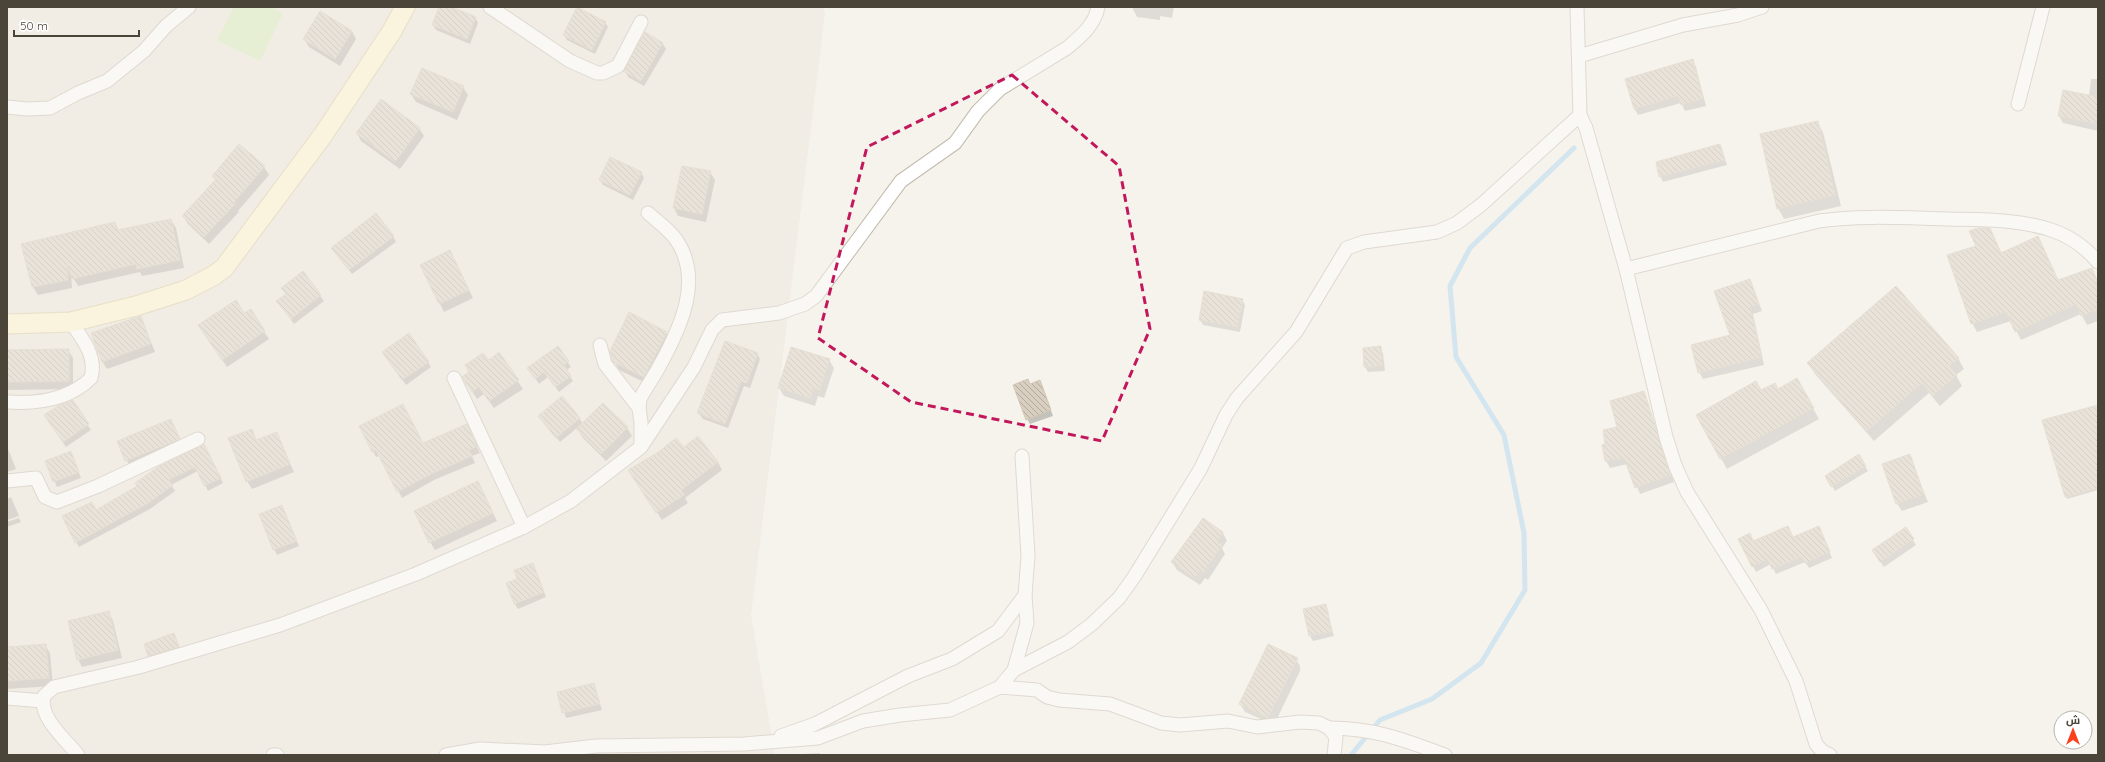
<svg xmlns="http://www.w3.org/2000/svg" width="2105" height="762" viewBox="0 0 2105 762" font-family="Quicksand,Cairo,sans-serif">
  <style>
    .residential { fill: #eae5da }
    .park { fill: #d2eab5 }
    .shadow { fill: #0003 }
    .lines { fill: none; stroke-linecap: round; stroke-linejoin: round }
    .stream { stroke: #a9d4f2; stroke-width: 5 }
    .building { fill: url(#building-back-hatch); stroke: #d3c7b4 }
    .street-casing { stroke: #c2bbae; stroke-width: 15 }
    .secondary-casing { stroke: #d6c79b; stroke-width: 21 }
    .street { stroke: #fff; stroke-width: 13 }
    .secondary { stroke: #fff3cd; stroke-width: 19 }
    .marked { fill: none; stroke: #c2185b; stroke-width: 3; stroke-dasharray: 8 5; stroke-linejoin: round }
  </style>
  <defs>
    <pattern id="building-back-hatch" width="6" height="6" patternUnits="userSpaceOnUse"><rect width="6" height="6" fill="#d8cfc1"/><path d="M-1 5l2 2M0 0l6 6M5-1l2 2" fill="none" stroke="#b1aa9e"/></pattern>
  </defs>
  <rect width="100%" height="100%" fill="#f6f3ec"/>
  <polygon class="residential" points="7,7 823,7 825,13 751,615 775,755 7,755"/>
  <polygon class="park" points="234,7 270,7 283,13 260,61 217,40"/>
  <g class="shadow">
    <polygon points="440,7 449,7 475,17 478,23 470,44 436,30 433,25"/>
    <polygon points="1036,7 1059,7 1037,8"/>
    <polygon points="1132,7 1174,7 1172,18 1160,16 1160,20 1137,17"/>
    <polygon points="605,22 608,27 595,54 567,40 564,35"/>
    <polygon points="352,31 356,39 340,66 309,47 304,39"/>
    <polygon points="663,44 666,49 644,86 628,77 625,71"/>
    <polygon points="1693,61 1696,67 1706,106 1685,111 1681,103 1638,115 1634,108"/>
    <polygon points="2091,79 2098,79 2098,131 2063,123 2059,116 2089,96"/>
    <polygon points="463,87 468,95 457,120 416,102 411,94"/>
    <polygon points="1817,122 1823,132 1841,206 1784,219 1778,208"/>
    <polygon points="419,128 424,136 400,169 361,141 357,133"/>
    <polygon points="1720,145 1727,165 1663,182 1660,176"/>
    <polygon points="239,146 264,167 269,175 238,211 239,212 209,244 188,224 183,216 216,181 213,176"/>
    <polygon points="641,172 644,178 633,200 603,185 600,180"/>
    <polygon points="710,172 715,180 706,222 678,216 674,208"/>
    <polygon points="171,220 176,228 184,268 142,276 140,272 78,286 71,274 72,288 38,295 33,287 22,244 115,223 119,231"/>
    <polygon points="1989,229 2002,254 2058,281 2092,270 2098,281 2098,321 2087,325 2081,314 2021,340 2011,321 1977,332 1972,323 1977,246"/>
    <polygon points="393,236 396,242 352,274 332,248"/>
    <polygon points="454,259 473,298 444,312 421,265"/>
    <polygon points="303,272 324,301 294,324 281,306"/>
    <polygon points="1750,280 1762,311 1753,314 1764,365 1703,379 1699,372 1731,336"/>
    <polygon points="1242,300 1245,305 1240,332 1203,325 1200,320"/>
    <polygon points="250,311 269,339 227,367 199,326 244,315"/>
    <polygon points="141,317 155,352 107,369 102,361"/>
    <polygon points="666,332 671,340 648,384 619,370 614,361"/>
    <polygon points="558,347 571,367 566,370 573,381 559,392 548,377 539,384 532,373"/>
    <polygon points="1380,348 1383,353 1385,371 1368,372 1365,367 1364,349"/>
    <polygon points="68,350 73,358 73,389 7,390 7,351"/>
    <polygon points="757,353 760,359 750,388 744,386 728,428 703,419 699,414"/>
    <polygon points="499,354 523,389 494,408 484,394 477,399 468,385 488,361"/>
    <polygon points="386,357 428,362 431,367 406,385"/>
    <polygon points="1958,358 1964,369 1956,375 1962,386 1940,406 1929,393 1874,441 1815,374 1809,364"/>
    <polygon points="829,360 834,368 824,398 818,396 815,406 784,396 779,388"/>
    <polygon points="1797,379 1819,419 1727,469 1697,415 1761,391 1778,390"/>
    <polygon points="1042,387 1053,416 1030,424 1027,419"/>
    <polygon points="1643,392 1674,482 1640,494 1628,464 1610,468 1606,461 1603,445 1607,445"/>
    <polygon points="72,401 91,430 66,447 48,420"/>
    <polygon points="603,404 627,428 632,436 606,461 582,437 577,428 560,442 539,417 579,418 583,424"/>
    <polygon points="2098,406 2098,490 2067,499 2066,497"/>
    <polygon points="171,420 181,444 131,469 118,442"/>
    <polygon points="360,427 423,444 470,432 480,453 472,456 475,463 436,479 402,498 380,456 376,457"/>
    <polygon points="251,430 257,441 276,433 294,472 252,489 247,481"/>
    <polygon points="7,446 16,469 7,472"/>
    <polygon points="683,448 718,462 722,470 685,498 688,503 662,520 634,478"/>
    <polygon points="207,450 223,483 208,491 198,471 171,485 175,491 150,509 79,547 76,542 96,511"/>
    <polygon points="1909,455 1928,502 1902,511 1897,504"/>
    <polygon points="1859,456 1868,471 1835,491 1826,476"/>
    <polygon points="73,457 81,478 57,487 46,461"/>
    <polygon points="478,482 497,521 435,550 430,542"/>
    <polygon points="11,497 19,516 7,520 7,499"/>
    <polygon points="282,506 299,546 277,555 274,549"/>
    <polygon points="19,518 21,522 7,527 7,522"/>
    <polygon points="1203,519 1223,533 1227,541 1222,548 1225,554 1208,580 1205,578 1200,585 1177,570 1172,562"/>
    <polygon points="1906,529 1916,545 1884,567 1876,556"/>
    <polygon points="1821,532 1832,558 1809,568 1805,562 1776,574 1771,564 1756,572 1740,539 1753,542 1793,538"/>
    <polygon points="535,569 546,597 518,609 515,604 518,579"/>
    <polygon points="1325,605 1334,636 1313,641 1310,636"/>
    <polygon points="109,613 113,621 122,658 82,667 78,659"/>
    <polygon points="176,639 181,652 152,661 149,656"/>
    <polygon points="45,645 50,653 53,686 7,689 7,648"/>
    <polygon points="1295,658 1300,666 1300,671 1274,725 1245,712 1240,704"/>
    <polygon points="594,684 602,710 566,718 558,692"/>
    <polygon points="820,753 821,755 785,755"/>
  </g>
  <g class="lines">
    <polyline class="stream" points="1351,755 1380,720 1432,699 1481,663 1525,590 1524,533 1504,435 1456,357 1450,286 1470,248 1574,148"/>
  </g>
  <g class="building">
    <polygon points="439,7 452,7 476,17 467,39 432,25"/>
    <polygon points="577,7 606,22 592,50 563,35"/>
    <polygon points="320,11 352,31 335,59 303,39"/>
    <polygon points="645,32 663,43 641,81 623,71"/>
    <polygon points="1693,59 1703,99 1681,105 1678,96 1634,109 1625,79"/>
    <polygon points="422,68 464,86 453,112 410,94"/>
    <polygon points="2063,90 2098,97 2098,124 2058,116"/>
    <polygon points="381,99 420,128 395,162 356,133"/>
    <polygon points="1818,121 1835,195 1777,209 1760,134"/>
    <polygon points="239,144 265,166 234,202 235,204 204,237 182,216 216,179 212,176"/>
    <polygon points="1720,144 1725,160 1659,177 1656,162"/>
    <polygon points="610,157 642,172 630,195 599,180"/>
    <polygon points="682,166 711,171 702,214 673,208"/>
    <polygon points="376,213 394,236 349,270 331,248"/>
    <polygon points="171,219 180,260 137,269 136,264 72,279 67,264 68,280 32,287 21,244 115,222 117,230"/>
    <polygon points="1978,228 1990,228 2001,253 2038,236 2058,280 2092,268 2098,283 2098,310 2081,316 2076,304 2015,332 2006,312 1971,324 1947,255 1976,246 1969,231"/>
    <polygon points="450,250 469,290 439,304 420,265"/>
    <polygon points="303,271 321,295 291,319 276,301 286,294 281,288"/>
    <polygon points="1750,279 1759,304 1750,307 1762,357 1698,373 1691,345 1730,335 1714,291"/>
    <polygon points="1896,286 1959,358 1949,366 1957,375 1933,396 1922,383 1867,431 1807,363"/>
    <polygon points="1204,291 1243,299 1237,327 1199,320"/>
    <polygon points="236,300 244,313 251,309 265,331 222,360 198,325"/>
    <polygon points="629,312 667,332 644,377 613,362 610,351"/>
    <polygon points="141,316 151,344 102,362 91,333"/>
    <polygon points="409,333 429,362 402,380 382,352"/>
    <polygon points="725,341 758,353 747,383 741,381 725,424 697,413"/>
    <polygon points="558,346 569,361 564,365 571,376 555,387 544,372 535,379 527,368"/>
    <polygon points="1381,346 1382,366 1364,367 1363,348"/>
    <polygon points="791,347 830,359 820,390 813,388 810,398 778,388"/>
    <polygon points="69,349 69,381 7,382 7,350"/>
    <polygon points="499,352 519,380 489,401 479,387 472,392 462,377 469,372 465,365 483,353 489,360"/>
    <polygon points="1797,378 1814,408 1720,459 1696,415 1756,381 1761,390 1775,383 1778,389"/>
    <polygon points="1028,379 1030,384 1040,380 1051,410 1026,420 1013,385"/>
    <polygon points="1644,391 1671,475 1635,488 1624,458 1605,461 1602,445 1605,444 1603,430 1617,427 1610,401"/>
    <polygon points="562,396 580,418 556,438 538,416"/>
    <polygon points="73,400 89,424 63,442 44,415 58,406"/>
    <polygon points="603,403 628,427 601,454 576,429"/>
    <polygon points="403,404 423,443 467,424 477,446 469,450 472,456 433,473 397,492 376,450 372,452 359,426"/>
    <polygon points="2098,405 2098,488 2065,497 2042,420"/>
    <polygon points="171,419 180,439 125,461 117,441"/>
    <polygon points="252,429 256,440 277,432 290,464 246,482 228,438"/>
    <polygon points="698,436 718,462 681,490 684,495 656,513 628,470 657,453 676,438 684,447"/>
    <polygon points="204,444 221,478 204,486 195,467 168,480 173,485 148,503 75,543 62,516 92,502 96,510 137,486 135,483 158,467"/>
    <polygon points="71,451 79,472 53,482 45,461"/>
    <polygon points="1859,454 1866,466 1831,487 1825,476"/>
    <polygon points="1910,454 1924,494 1896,504 1882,464"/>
    <polygon points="478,481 493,513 429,543 414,511"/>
    <polygon points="282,505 297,541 273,550 259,514"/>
    <polygon points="1203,518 1223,532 1217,542 1222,545 1203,573 1200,571 1195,578 1171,562"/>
    <polygon points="1788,526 1793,537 1819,526 1830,552 1805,563 1802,557 1772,569 1768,559 1752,567 1738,539 1750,533 1753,541"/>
    <polygon points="1906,527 1914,539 1880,562 1872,550"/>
    <polygon points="533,563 544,592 514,604 506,583 517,579 514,570"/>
    <polygon points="1326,604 1332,631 1309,636 1303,609"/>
    <polygon points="109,611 118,650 77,660 68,621"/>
    <polygon points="174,633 179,647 148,656 144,644"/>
    <polygon points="46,644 49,678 7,681 7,647"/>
    <polygon points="1268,644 1298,658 1268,718 1239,704"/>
    <polygon points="594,683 600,704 562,713 557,692"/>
  </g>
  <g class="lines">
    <g class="street-casing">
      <g id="street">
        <polyline points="490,7 570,61 597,73 603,73 618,66 641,22"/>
        <polyline points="1577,7 1580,115 1586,128 1626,269 1666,437 1675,465 1687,492 1761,610 1796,681 1816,744 1822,751 1830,755"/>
        <polyline points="1579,56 1683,25 1738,15 1762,7"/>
        <polyline points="2018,104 2043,7"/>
        <polyline points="7,107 27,109 50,108 78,93 107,81 144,51 166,26 189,7"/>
        <path d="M 1626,269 L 1819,221 C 1862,215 1905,218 1948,219 C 1982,220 2018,219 2051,230 C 2070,236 2085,247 2098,262"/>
        <polyline points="600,345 605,364 639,408"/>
        <polyline points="454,378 524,527"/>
        <path d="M 7,402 C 37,404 69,400 91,378 C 97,356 83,340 71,322"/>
        <path d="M 641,447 L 641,422 L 639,408 L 640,399 C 646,387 654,377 660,365 C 681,327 704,278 675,238 C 668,229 657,221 648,213"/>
        <polyline points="7,481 36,478 45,497 57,502 98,486 198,439"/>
        <polyline points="1014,670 1027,623 1025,595"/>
        <polyline points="1000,687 1037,690 1047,697 1059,700 1110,704 1161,723 1180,725 1228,721 1257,727 1300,722 1319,723 1329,728 1336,737 1334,755"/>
        <polyline points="7,698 43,701"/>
        <path d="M 1329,728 C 1374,728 1404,740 1445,755"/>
        <polyline points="781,736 815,724 908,676 952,659 998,631 1025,595 1028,556 1022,456"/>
        <path d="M 78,755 C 66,740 38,717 44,696 L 54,687 L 139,667 L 280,625 L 416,574 L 524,527 L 571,501 L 641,447 L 694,367 L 712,330 L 722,320 L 779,313 L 805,304 L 816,296 L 901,181 L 955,143 L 978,111 L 1000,89 L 1067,48 C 1080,37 1095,25 1098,7"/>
        <polyline points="273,755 277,755"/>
        <polyline points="446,755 480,749 545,752 596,746 744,744 818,738 863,721 900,715 950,710 1000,687 1014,670 1068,642 1092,624 1119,598 1134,577 1201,468 1226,415 1237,398 1296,332 1347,248 1364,242 1437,232 1457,223 1481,205 1580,115"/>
      </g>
    </g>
    <g class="secondary-casing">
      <polyline id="secondary" points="7,324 71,322 136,306 186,290 213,276 224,268 323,135 392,31 405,7"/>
    </g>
    <use href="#street" class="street"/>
    <use href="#secondary" class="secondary"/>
  </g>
  <path d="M0 0H2105V762H0ZM 1012,75 L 1119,166 L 1150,329 L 1102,441 L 911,402 L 818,338 L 867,147 Z" fill="#f6f3ec" fill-opacity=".55" fill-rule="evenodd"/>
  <path class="marked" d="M 1012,75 L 1119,166 L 1150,329 L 1102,441 L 911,402 L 818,338 L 867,147 Z"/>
  <rect width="2105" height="762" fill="none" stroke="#4b4439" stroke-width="16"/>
  <g transform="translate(2073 730)"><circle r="19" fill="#ffffff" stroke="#b7b4b0"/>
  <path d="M0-3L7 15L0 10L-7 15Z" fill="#fc3f1d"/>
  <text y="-6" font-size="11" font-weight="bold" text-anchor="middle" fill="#4b4439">ش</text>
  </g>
  <path d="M14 30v6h125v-6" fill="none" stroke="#4b4439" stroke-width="2"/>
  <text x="20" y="30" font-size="12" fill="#4b4439" stroke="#ffffff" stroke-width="3" paint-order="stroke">50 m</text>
</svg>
